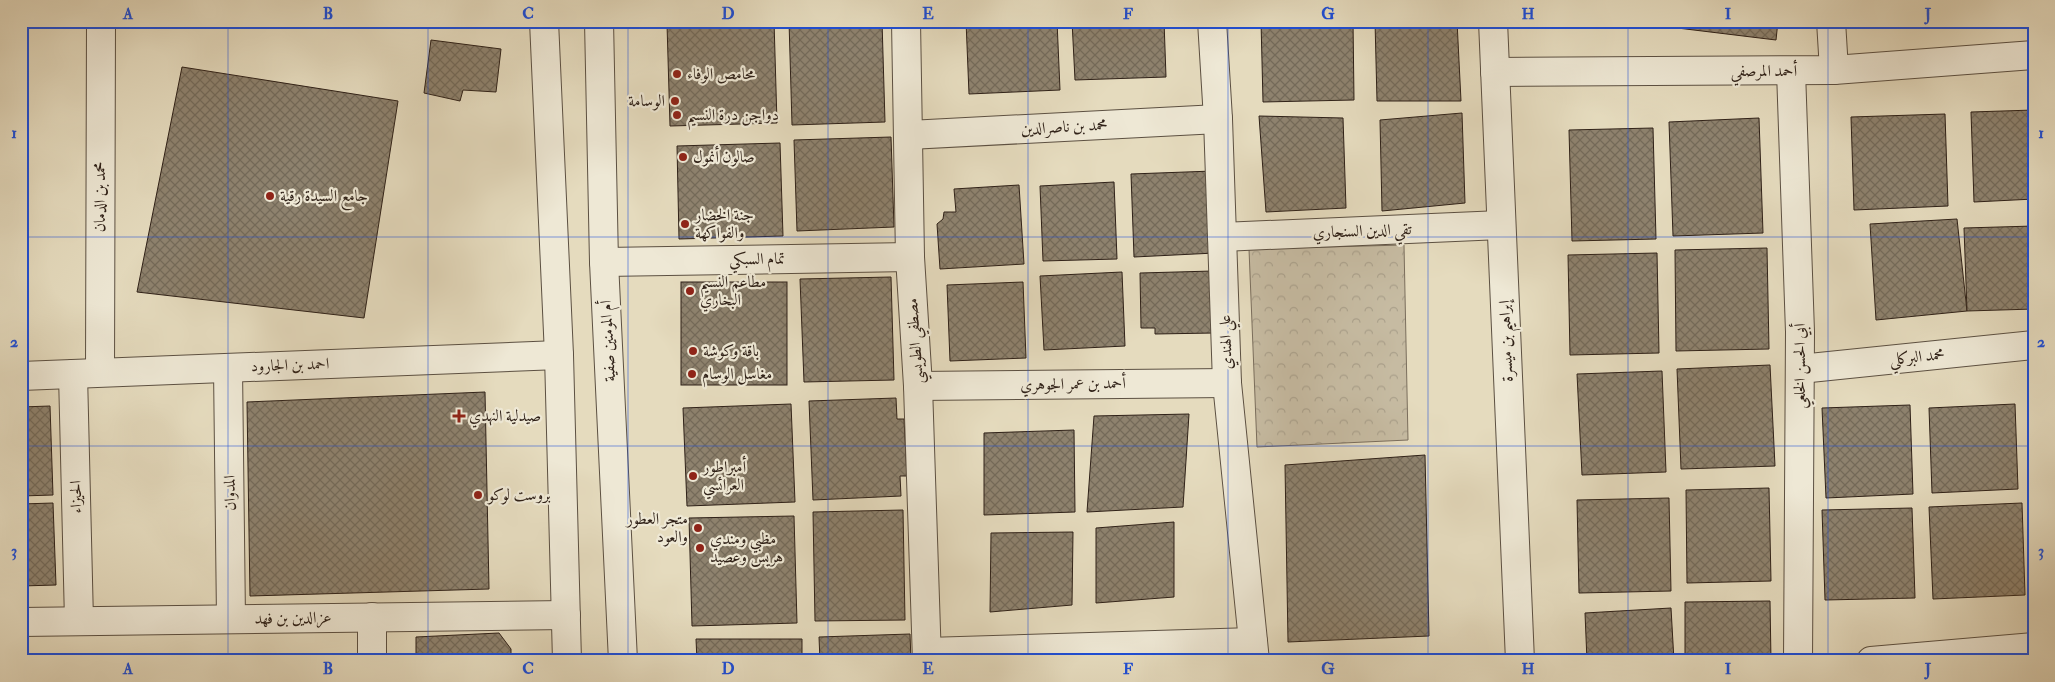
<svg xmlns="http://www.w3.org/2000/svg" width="2055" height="682" viewBox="0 0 2055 682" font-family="'IM FELL Double Pica',Amiri,serif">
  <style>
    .park { fill: url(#park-crowns); stroke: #7a6e5d }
    .building { fill: url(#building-cross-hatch); stroke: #2f2118 }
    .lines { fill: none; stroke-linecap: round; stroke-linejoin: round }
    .minor-casing { stroke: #5c5042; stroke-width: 30 }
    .minor { stroke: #eee8d5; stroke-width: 28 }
    .grid { fill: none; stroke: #1d4ed8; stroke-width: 1; stroke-opacity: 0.55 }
    .poi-dot { fill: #8f2418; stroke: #eee8d5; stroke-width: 2 }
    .labels { text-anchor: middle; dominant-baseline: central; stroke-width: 4.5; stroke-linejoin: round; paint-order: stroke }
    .street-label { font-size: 16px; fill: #2f2118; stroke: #eee8d5 }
    .poi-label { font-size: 16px; fill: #2f2118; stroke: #eee8d5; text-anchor: start }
    .neatline { fill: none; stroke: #1d4ed8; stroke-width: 2 }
    .grid-label { font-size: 16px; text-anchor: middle; font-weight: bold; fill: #1d4ed8 }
  </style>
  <defs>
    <pattern id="park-crowns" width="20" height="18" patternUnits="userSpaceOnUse" patternTransform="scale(1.25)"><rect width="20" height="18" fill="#c6bba2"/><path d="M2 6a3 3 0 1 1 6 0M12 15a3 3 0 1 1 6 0" fill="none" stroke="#aaa08b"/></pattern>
    <pattern id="building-cross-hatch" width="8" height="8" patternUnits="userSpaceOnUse" patternTransform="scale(1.25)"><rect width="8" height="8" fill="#8e826e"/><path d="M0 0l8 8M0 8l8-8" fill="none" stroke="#746a59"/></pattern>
  </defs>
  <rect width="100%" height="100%" fill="#e5dbbe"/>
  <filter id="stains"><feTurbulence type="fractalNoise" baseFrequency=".004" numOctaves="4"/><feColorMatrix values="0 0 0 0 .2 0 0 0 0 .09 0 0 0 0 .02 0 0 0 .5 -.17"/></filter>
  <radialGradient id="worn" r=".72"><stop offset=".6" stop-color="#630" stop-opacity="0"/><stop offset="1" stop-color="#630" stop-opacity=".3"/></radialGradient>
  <polygon class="park" points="1404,245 1408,440 1257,447 1249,249"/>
  <g class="building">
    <polygon points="774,21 777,123 670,126 667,24"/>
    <polygon points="789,21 882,21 885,122 792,125"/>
    <polygon points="966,21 1057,21 1060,90 969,94"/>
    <polygon points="1072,21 1164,21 1166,77 1075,80"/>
    <polygon points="1261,21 1353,21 1354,100 1263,102"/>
    <polygon points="1375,21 1457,21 1461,101 1377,101"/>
    <polygon points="1620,21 1778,21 1776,40"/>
    <polygon points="431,40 501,49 496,92 463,90 460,101 424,93"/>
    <polygon points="182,67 398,101 364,318 137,292"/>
    <polygon points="2034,110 2034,199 1974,202 1971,112"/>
    <polygon points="1462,113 1465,203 1382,211 1380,120"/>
    <polygon points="1945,114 1948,206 1854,210 1851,117"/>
    <polygon points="1259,116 1343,118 1346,208 1266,212"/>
    <polygon points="1759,118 1763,233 1673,236 1669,122"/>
    <polygon points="1653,128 1656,239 1572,241 1569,130"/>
    <polygon points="891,137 894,227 797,231 794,140"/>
    <polygon points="780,143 783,236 679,239 677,146"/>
    <polygon points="1213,171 1215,253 1134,257 1131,174"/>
    <polygon points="1114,182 1117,259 1043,261 1040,186"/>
    <polygon points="1019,185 1024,264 940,269 937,224 943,219 944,212 956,212 954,189"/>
    <polygon points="1957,219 1967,311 1876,320 1870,224"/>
    <polygon points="2034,226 2034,309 1967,311 1964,228"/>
    <polygon points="1767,248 1769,349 1676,351 1675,250"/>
    <polygon points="1657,253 1659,353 1570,355 1568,255"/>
    <polygon points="1213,271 1214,333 1155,334 1155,328 1141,328 1140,273"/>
    <polygon points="1122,272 1125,346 1044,350 1040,276"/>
    <polygon points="891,277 894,380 804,382 800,279"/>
    <rect x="681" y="282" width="106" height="103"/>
    <polygon points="1023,282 1026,358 950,361 947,285"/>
    <polygon points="1770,365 1775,466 1681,469 1677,369"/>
    <polygon points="1662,371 1666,472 1582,475 1577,374"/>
    <polygon points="485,392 489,589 250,596 247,402"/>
    <polygon points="896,398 897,419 904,419 907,476 900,476 901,496 813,500 809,401"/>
    <polygon points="791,404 795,502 687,506 683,408"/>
    <polygon points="2015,404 2018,489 1932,493 1929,408"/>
    <polygon points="1910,405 1913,494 1826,498 1822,408"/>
    <polygon points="50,406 53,495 21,496 21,407"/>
    <polygon points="1189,414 1183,507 1087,512 1094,416"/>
    <polygon points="1074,430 1075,512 984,515 984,433"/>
    <polygon points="1425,455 1429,636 1288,642 1285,465"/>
    <polygon points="1769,488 1771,581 1687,583 1686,490"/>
    <polygon points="1669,498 1671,591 1579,593 1577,500"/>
    <polygon points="53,503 56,585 21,586 21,504"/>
    <polygon points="2022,503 2025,595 1933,599 1929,507"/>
    <polygon points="1912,508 1915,598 1825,600 1822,510"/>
    <polygon points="903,510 905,620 815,621 813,512"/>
    <polygon points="794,516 797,623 692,626 689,518"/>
    <polygon points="1174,522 1174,597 1096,603 1096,528"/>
    <polygon points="1073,532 1072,605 990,612 991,533"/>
    <polygon points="1770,601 1771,661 1685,661 1685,602"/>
    <polygon points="1671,608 1674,661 1587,661 1585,613"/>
    <polygon points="499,633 511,649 511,661 416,661 416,637"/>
    <polygon points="910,634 911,661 820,661 819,637"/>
    <polygon points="696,639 802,639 802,661 697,661"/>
  </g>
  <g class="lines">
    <g class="minor-casing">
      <g id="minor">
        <polyline points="544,21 559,355 567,661"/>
        <polyline points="599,21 604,262 623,661"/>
        <polyline points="906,21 910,257 918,386 927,661"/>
        <polyline points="1212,21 1218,119 1227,383 1255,661"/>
        <polyline points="1493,21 1520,661"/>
        <polyline points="1831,21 1834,70"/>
        <polyline points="1791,71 1800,332 1798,661"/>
        <polyline points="1495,72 1834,70 2034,55"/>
        <polyline points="909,135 1218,119"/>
        <polyline points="1222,237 1501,225"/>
        <polyline points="604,262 910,257"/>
        <polyline points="228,368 231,619"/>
        <polyline points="1800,369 2034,345"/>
        <polyline points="100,372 101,21"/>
        <polyline points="73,374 79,621"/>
        <polyline points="21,376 559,355"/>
        <polyline points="918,386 1227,383"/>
        <polyline points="21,622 566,615"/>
        <polyline points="927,652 1253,642"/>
        <polyline points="372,661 372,617"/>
        <polyline points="1871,661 2034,647"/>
      </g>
    </g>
    <use href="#minor" class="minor"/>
  </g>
  <path class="grid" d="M 228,21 L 228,661M 428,21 L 428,661M 628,21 L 628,661M 828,21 L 828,661M 1028,21 L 1028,661M 1228,21 L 1228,661M 1428,21 L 1428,661M 1628,21 L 1628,661M 1828,21 L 1828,661M 21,237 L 2034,237M 21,446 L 2034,446"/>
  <g class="poi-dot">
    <circle cx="677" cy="74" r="5"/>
    <circle cx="675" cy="101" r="5"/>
    <circle cx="677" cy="115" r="5"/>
    <circle cx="683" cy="157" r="5"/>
    <circle cx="270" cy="196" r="5"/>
    <circle cx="685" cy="224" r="5"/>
    <circle cx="690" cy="291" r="5"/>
    <circle cx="693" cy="351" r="5"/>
    <circle cx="692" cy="374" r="5"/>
    <path d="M456.5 408.5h5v5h5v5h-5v5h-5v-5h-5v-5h5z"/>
    <circle cx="693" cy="476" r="5"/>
    <circle cx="478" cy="495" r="5"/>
    <circle cx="698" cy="528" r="5"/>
    <circle cx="700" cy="548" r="5"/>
  </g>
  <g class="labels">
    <g class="street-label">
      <text x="1764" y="71">أحمد المرصفي</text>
      <text transform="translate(1064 127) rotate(-3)">محمد بن ناصرالدين</text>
      <text transform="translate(100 197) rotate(-90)">محمد بن الدمان</text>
      <text transform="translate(1362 231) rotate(-2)">تقي الدين السنجاري</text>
      <text transform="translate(757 259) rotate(-1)">تمام السبكي</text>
      <text transform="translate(608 341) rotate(-93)">أم المومنين صفية</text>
      <text transform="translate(915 341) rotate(-94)">مصطفي الطويسي</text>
      <text transform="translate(1506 341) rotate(-92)">إبراهيم بن ميسرة</text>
      <text transform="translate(1226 342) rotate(-92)">علي الهندي</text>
      <text transform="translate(1917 357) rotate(-6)">محمد البركلي</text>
      <text transform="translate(290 365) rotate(-2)">احمد بن الجارود</text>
      <text transform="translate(1800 366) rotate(-90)">أبي الحسن الخلعي</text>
      <text transform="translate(1073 384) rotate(-1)">أحمد بن عمر الجوهري</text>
      <text transform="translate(230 493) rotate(-91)">المدوان</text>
      <text transform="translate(76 497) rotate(-91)">الحيزاء</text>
      <text transform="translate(293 618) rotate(-1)">عزالدين بن فهد</text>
    </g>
    <g class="poi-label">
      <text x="687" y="74">محامص الوفاء</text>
      <text x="665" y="101" text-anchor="end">الوسامة</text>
      <text x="687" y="115">دواجن درة النسيم</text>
      <text x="693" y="157">صالون أنمول</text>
      <text x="280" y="196">جامع السيدة رقية</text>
      <text x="695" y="215">جنة الخضار<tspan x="695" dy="18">والفواكهة</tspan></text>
      <text x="700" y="282">مطاعم النسيم<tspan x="700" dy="18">البخاري</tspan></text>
      <text x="703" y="351">باقة وكوشة</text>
      <text x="702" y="374">مغاسل الوسام</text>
      <text x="469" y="416">صيدلية النهدي</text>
      <text x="703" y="467">أمبراطور<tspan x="703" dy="18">العرائسي</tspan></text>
      <text x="488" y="495">بروست لوكو</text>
      <text x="688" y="519" text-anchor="end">متجر العطور<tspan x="688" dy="18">والعود</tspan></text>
      <text x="710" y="539">مظبي ومندي<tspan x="710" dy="18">هريس وعصيد</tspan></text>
    </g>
  </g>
  <rect width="2055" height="682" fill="none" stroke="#e5dbbe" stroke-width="55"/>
  <rect x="28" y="28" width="2000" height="626" class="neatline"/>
  <g class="grid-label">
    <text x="128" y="19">A</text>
    <text x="328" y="19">B</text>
    <text x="528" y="19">C</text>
    <text x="728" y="19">D</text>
    <text x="928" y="19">E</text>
    <text x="1128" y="19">F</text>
    <text x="1328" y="19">G</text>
    <text x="1528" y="19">H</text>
    <text x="1728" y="19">I</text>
    <text x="1928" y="19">J</text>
    <text x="14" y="138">1</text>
    <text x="2041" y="138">1</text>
    <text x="14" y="347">2</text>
    <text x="2041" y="347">2</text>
    <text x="14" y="556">3</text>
    <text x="2041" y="556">3</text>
    <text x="128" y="674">A</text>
    <text x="328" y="674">B</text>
    <text x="528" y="674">C</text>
    <text x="728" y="674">D</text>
    <text x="928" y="674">E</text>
    <text x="1128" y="674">F</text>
    <text x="1328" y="674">G</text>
    <text x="1528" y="674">H</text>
    <text x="1728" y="674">I</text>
    <text x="1928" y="674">J</text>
  </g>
  <rect width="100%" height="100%" filter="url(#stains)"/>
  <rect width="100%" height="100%" fill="url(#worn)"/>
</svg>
